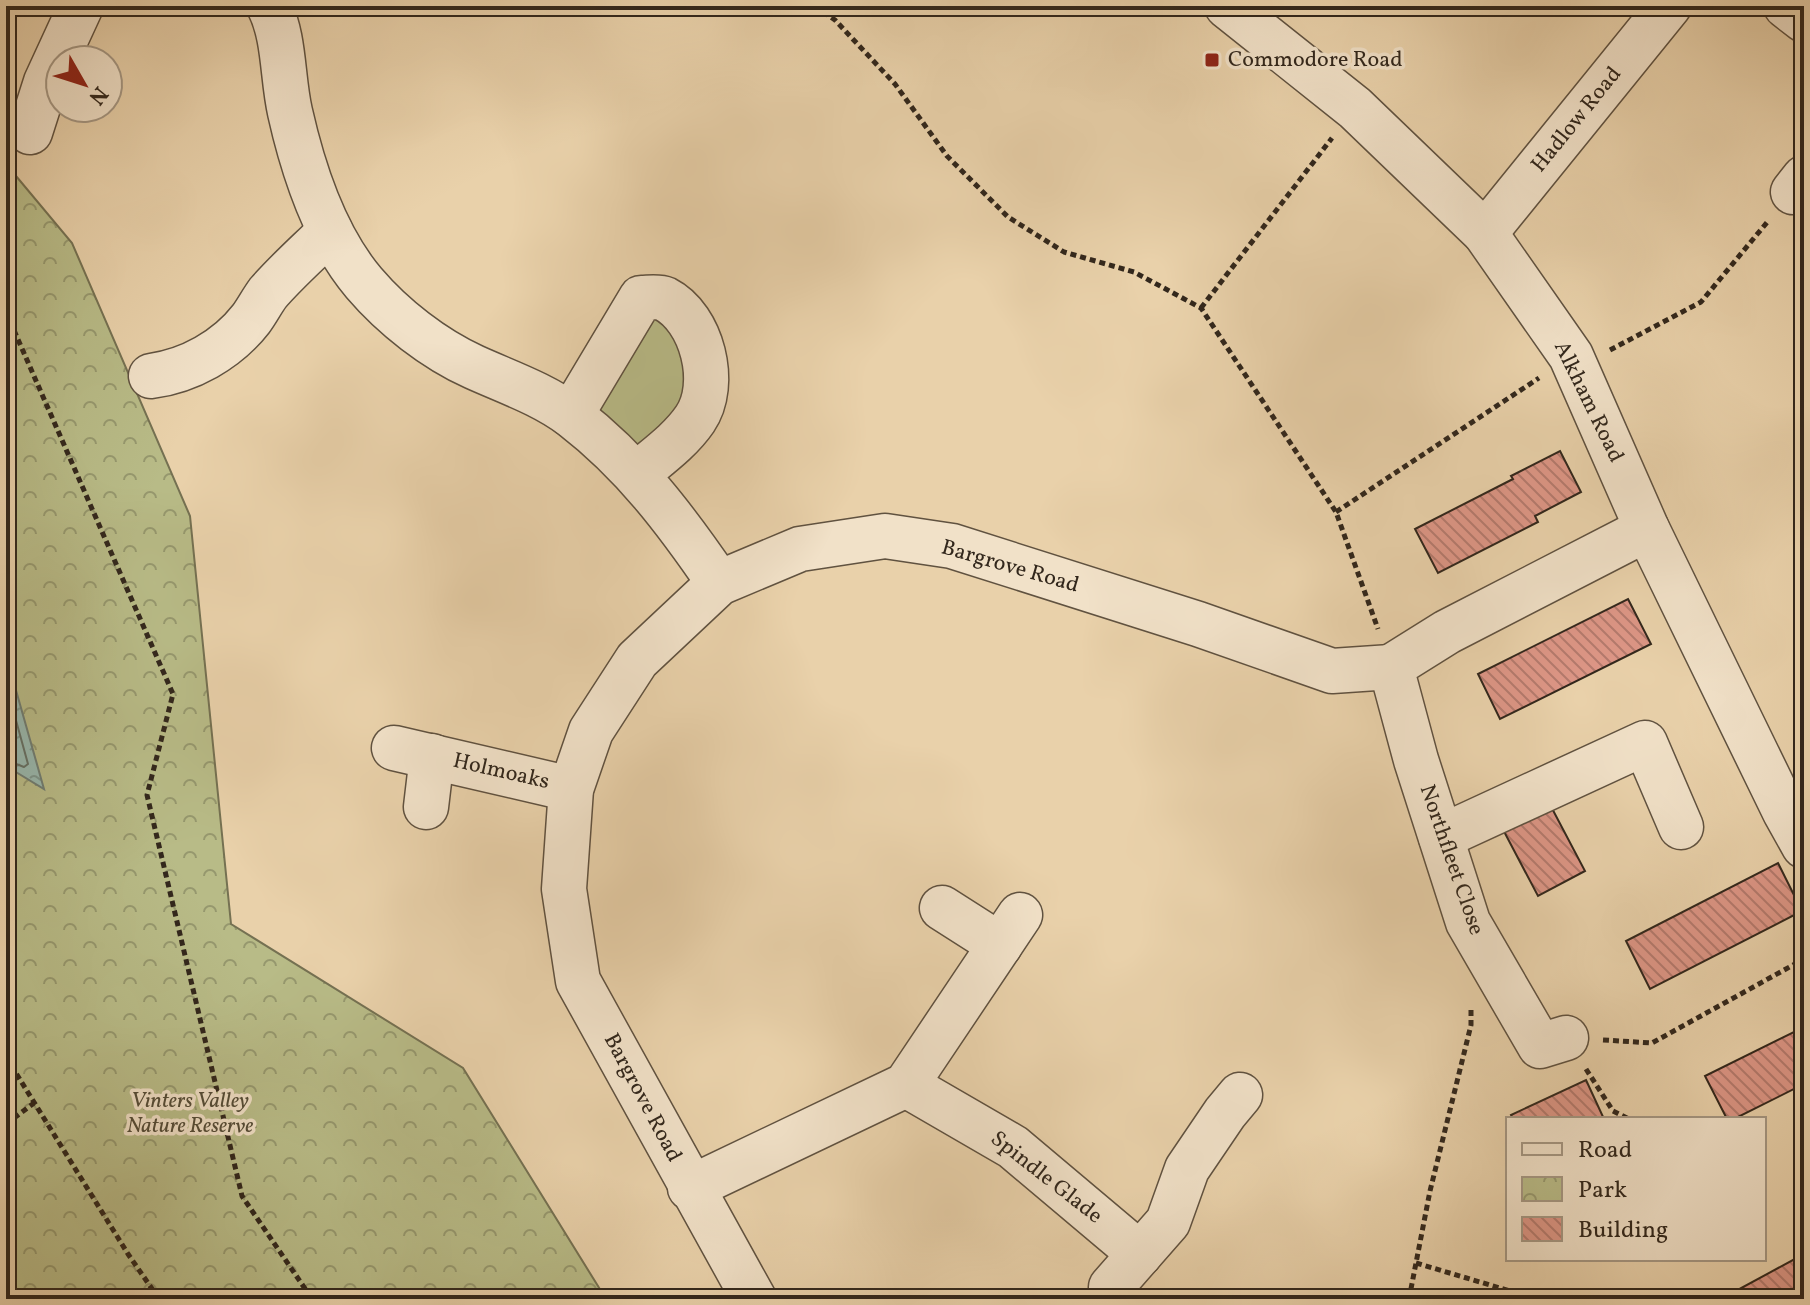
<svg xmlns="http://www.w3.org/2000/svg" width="1810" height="1305" viewBox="0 0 1810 1305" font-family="Vollkorn,serif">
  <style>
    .park { fill: url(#park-crowns); stroke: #757152; stroke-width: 2 }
    .garden { fill: #b8bb87; stroke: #757152; stroke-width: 2 }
    .water { fill: url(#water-ripples); stroke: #6f7d73; stroke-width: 2 }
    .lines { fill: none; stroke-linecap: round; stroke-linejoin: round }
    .shore { stroke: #646f64; stroke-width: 2 }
    .building { fill: url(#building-back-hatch); stroke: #32271c; stroke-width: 2 }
    .minor-casing { stroke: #605240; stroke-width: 47 }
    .path { stroke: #32271c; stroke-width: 5; stroke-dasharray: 6 4; stroke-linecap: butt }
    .minor { stroke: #f1e1c8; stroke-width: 44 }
    .poi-dot { fill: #8f2418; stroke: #f1e1c8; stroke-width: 3 }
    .labels { text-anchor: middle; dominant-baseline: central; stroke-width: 7; stroke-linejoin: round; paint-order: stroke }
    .poi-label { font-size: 22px; fill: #32271c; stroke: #f1e1c8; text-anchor: start }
    .street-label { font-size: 22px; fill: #32271c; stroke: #f1e1c8 }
    .park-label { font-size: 22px; font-style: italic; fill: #544c37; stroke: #f1e1c8 }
  </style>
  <defs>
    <pattern id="park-crowns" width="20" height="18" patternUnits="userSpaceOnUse" patternTransform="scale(2)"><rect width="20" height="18" fill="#b8bb87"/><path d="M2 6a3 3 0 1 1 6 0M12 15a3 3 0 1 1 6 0" fill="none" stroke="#96986e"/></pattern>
    <pattern id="water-ripples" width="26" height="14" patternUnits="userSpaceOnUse" patternTransform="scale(2)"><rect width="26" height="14" fill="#97b7ad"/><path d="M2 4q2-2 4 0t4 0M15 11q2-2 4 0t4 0" fill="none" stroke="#7c958c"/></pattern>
    <pattern id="building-back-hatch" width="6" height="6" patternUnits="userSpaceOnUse" patternTransform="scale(2)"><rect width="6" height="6" fill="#dd9686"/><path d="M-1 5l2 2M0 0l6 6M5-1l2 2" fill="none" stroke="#b47a6d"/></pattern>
  </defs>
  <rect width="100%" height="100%" fill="#e9d1aa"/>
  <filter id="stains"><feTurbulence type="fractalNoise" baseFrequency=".0025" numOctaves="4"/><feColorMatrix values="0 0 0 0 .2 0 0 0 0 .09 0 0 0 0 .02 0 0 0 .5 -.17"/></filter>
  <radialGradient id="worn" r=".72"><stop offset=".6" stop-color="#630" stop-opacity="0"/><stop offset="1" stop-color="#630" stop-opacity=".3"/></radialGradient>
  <polygon class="park" points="6,164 72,243 190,516 231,924 463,1068 606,1299 6,1299"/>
  <polygon class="garden" points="641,298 704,363 637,474 571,415"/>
  <polygon class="water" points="6,655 44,789 6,766"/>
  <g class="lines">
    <polyline class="shore" points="6,684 28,764 24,767 6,760"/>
  </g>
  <g class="building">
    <polygon points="1560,451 1581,492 1535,516 1538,522 1438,573 1415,529 1513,479 1511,476"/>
    <polygon points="1628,599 1651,644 1500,719 1478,674"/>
    <polygon points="1546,797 1585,871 1538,896 1499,822"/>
    <polygon points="1778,863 1802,911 1650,989 1626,941"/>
    <polygon points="1804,1027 1804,1084 1734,1119 1727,1119 1705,1076"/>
    <polygon points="1586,1080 1604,1119 1513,1119 1511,1115"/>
    <polygon points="1804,1254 1804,1299 1721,1299"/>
  </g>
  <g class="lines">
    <g class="minor-casing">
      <g id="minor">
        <path d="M 269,6 C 285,38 282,77 290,112 C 303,170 325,237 364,283 C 393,317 434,349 474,367 C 507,382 543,394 572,416 C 633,463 676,520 719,583"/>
        <polyline points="1227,6 1355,108 1485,233 1571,356 1647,529 1785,812 1804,846"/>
        <polyline points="1786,6 1804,20"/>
        <polyline points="30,132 46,82 81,6"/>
        <polyline points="1793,192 1804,178"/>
        <polyline points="1485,233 1669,6"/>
        <path d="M 151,376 C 189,371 227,350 251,319 C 257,311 262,301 268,293 C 287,271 310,251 330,231"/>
        <path d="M 571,415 L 641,298 C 648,298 658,296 665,299 C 702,318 719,384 695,419 C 680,441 657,457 637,474"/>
        <polyline points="394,748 571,789"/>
        <polyline points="426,807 432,756"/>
        <polyline points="1441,837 1645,743 1681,827"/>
        <polyline points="942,908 1000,945"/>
        <polyline points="1566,1038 1540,1046 1468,922 1416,760 1391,667 1447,632 1647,529"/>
        <polyline points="906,1085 1013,1147 1140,1254"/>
        <polyline points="690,1188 906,1085 1020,915"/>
        <polyline points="1111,1287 1168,1222 1187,1169 1225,1113 1240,1095"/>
        <polyline points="754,1299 578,981 564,889 571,789 591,731 637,660 719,583 800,549 885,536 952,546 1198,624 1332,671 1391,667"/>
      </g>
    </g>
    <g class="path">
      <polyline points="815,6 835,20 895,84 947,156 1008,217 1064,252 1134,272 1201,308 1336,512 1378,629"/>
      <polyline points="1201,308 1332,138"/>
      <polyline points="6,312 173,694 147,795 242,1196 312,1299"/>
      <polyline points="1610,350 1701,302 1769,220"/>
      <polyline points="1336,512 1539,378"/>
      <polyline points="1603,1040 1652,1043 1804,959"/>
      <polyline points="6,1057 128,1254 159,1299"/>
      <polyline points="1586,1069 1613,1111 1629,1119"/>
      <polyline points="6,1124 34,1103"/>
      <polyline points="1416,1263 1537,1299"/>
      <polyline points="1409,1299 1430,1191 1471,1025 1471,1007"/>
    </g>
    <use href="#minor" class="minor"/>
  </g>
  <rect class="poi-dot" x="1204" y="52" width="16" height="16" rx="4"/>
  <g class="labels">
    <g class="poi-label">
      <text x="1228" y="60">Commodore Road</text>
    </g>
    <g class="street-label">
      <text transform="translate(1577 120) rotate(-51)">Hadlow Road</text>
      <text transform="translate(1588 402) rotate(64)">Alkham Road</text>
      <text transform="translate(1010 567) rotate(16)">Bargrove Road</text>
      <text transform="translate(501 772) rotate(13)">Holmoaks</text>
      <text transform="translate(1451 860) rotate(71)">Northfleet Close</text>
      <text transform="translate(642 1098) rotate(62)">Bargrove Road</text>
      <text transform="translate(1046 1178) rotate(38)">Spindle Glade</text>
    </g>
    <g class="park-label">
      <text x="190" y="1101">Vinters Valley<tspan x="190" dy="25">Nature Reserve</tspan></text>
    </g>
  </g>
  <rect width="1810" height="1305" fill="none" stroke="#e9d1aa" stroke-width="32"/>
  <rect x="8" y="8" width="1794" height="1289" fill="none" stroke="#32271c" stroke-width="4"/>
  <rect x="16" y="16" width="1778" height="1273" fill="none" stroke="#32271c" stroke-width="2"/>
  <rect x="1506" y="1117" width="260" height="144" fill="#f1e1c8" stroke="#a59783" stroke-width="2"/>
  <rect x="1522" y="1143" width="40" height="12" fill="#f1e1c8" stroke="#a59783" stroke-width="2"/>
  <text x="1578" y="1157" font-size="24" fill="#32271c">Road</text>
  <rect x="1522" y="1177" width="40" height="24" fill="url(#park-crowns)" stroke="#a59783" stroke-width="2"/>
  <text x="1578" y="1197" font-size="24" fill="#32271c">Park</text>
  <rect x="1522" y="1217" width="40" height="24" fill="url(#building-back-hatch)" stroke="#a59783" stroke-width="2"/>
  <text x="1578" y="1237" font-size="24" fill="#32271c">Building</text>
  <g transform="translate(84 84) rotate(129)"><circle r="38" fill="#f1e1c8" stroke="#a59783" stroke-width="2"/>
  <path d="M0-6L14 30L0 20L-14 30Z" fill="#8f2418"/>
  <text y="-12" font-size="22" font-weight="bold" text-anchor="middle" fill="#32271c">N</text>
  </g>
  <rect width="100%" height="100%" filter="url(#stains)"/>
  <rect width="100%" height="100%" fill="url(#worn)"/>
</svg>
